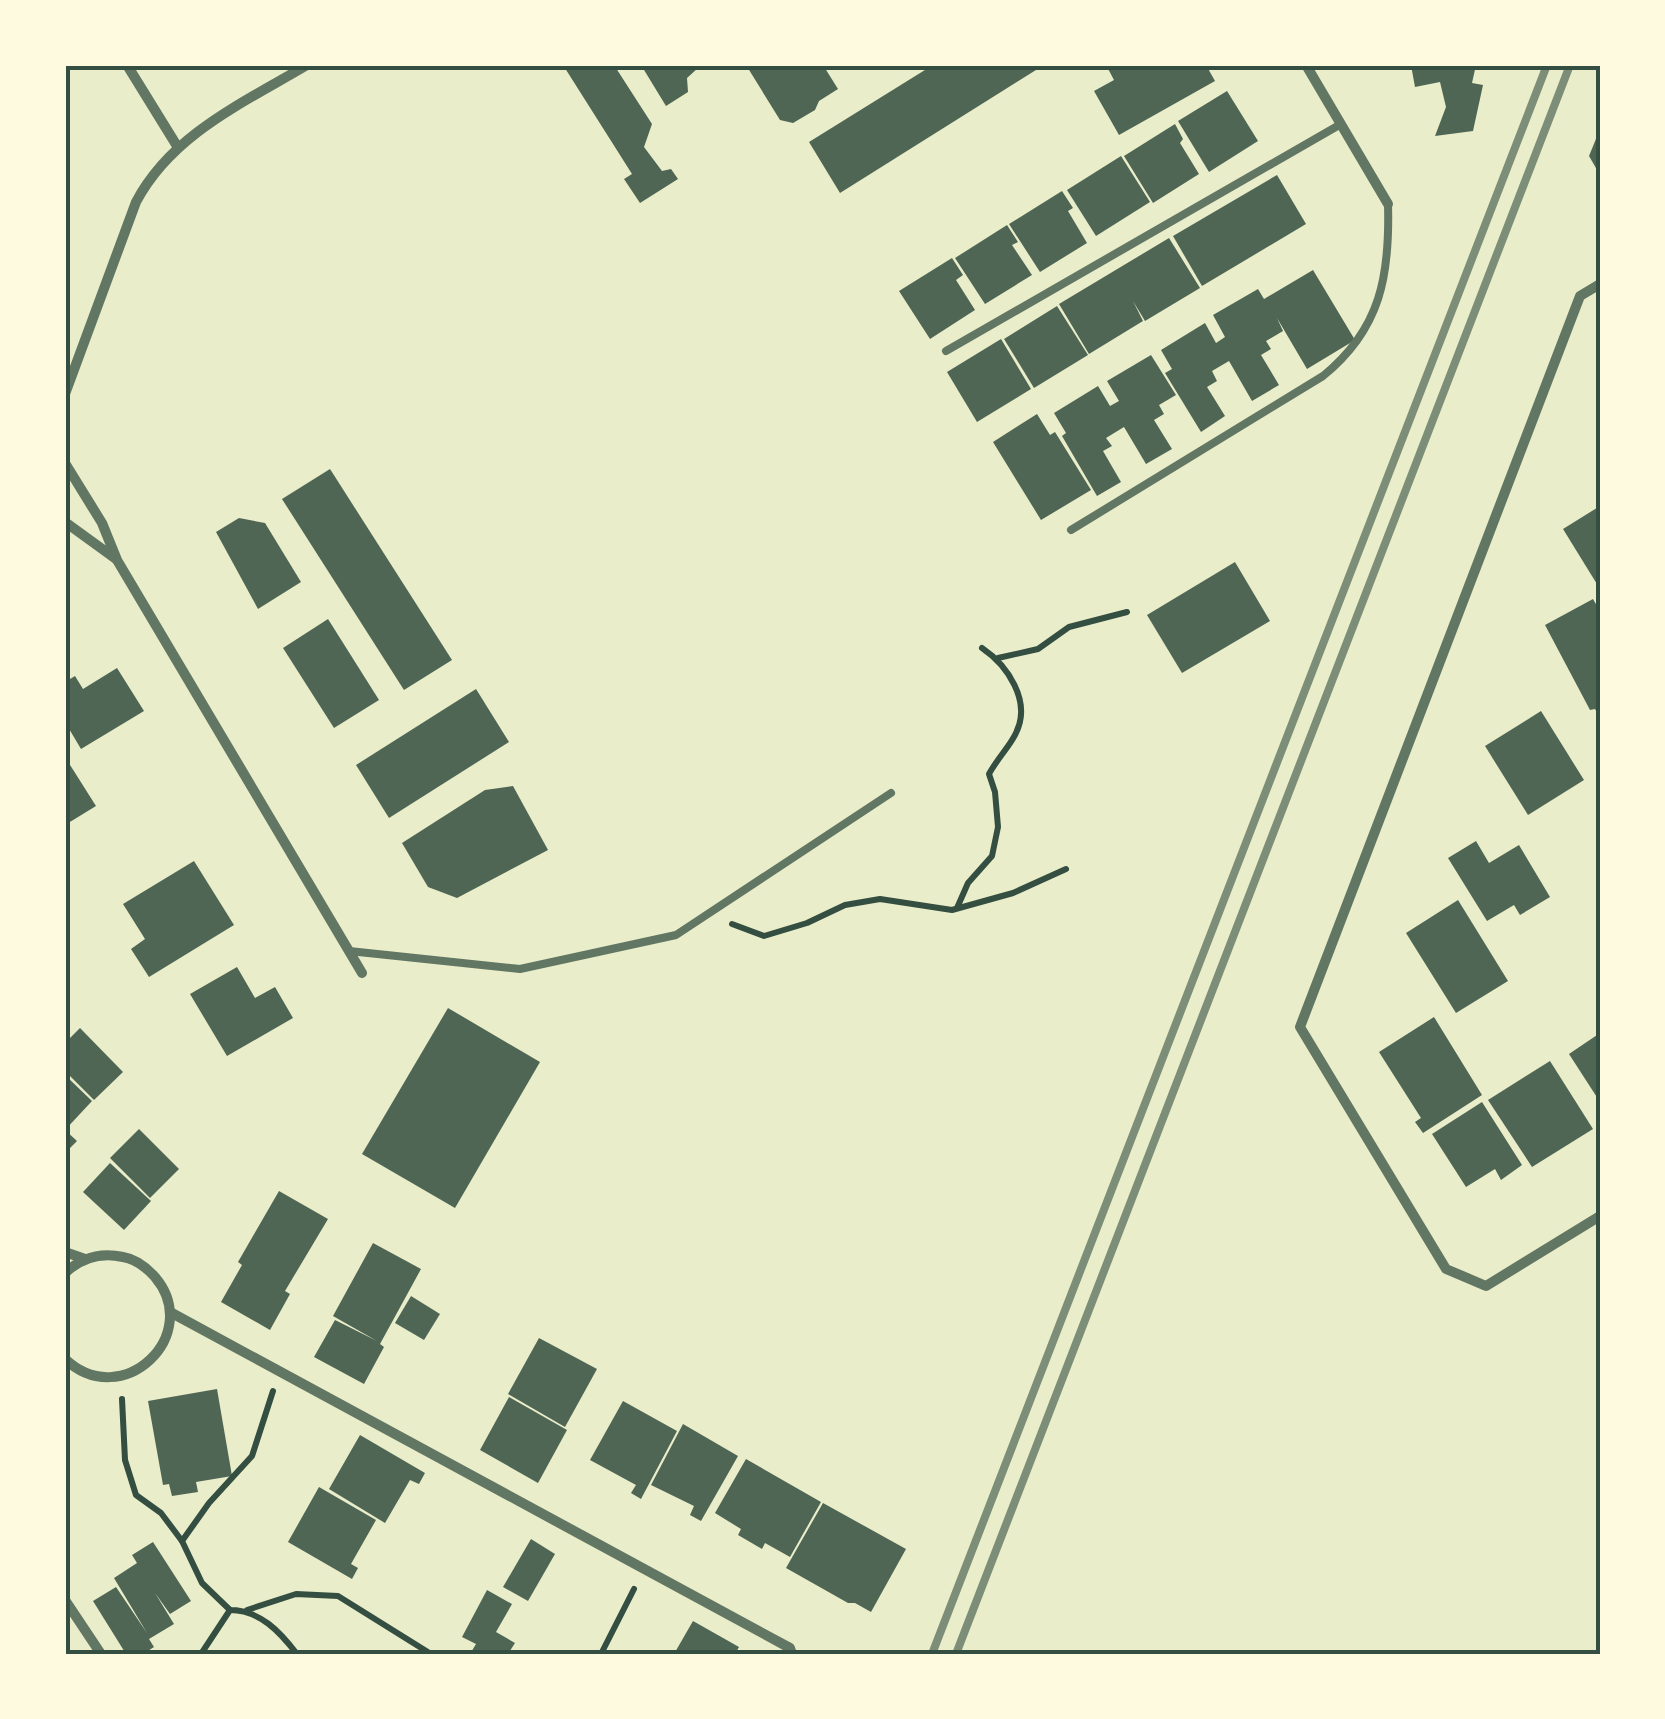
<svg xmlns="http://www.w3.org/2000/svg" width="1665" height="1719" viewBox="0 0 1665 1719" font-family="'DM Sans',sans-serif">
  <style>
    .building { fill: #4f6655 }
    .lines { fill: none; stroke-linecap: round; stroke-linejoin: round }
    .path { stroke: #344e41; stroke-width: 6 }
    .service { stroke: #617663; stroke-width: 8 }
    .minor { stroke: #617663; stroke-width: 10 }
    .rail { stroke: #7c8e77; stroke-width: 8 }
    .neatline { fill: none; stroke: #344e41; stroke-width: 4 }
  </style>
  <rect width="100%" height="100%" fill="#e9edc9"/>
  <g class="building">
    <polygon points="563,65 614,65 652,124 644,147 662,171 671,169 678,179 640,203 624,179 632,174"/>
    <polygon points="641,65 698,65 698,68 687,78 688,92 666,106"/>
    <polygon points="746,65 823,65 838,89 819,101 815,110 793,123 780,120"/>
    <polygon points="933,65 1044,65 840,193 809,142"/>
    <polygon points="1106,65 1206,65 1215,81 1119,135 1094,91 1114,80"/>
    <polygon points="1411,65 1476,65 1472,83 1483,85 1473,131 1435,136 1446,107 1440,82 1415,87"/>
    <polygon points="1227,91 1258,141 1209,172 1178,121"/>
    <polygon points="1175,124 1183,139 1180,143 1199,174 1153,203 1124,156"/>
    <polygon points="1600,129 1600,175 1589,156"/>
    <polygon points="1121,156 1150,202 1096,236 1067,190"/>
    <polygon points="1277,175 1306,224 1202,286 1173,236"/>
    <polygon points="1062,191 1073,208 1068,211 1087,243 1040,272 1009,224"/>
    <polygon points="1007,225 1018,242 1012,245 1032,275 985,304 955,258"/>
    <polygon points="1169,238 1200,288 1145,321 1133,301 1143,321 1089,354 1059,304"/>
    <polygon points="952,258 963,275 956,280 975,310 930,339 899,291"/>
    <polygon points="1313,270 1355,340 1307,369 1277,318 1283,331 1266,341 1271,349 1261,355 1279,385 1252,401 1229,361 1212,371 1217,381 1207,387 1225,416 1201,432 1165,373 1172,369 1161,350 1205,323 1216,343 1225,337 1213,315 1258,289 1264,299"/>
    <polygon points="1057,306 1088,355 1034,388 1004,339"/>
    <polygon points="1001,339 1031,389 977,422 947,372"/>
    <polygon points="1151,355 1176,395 1159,405 1164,414 1154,420 1172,449 1146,464 1124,427 1106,438 1112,446 1103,451 1121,482 1097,496 1062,436 1066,433 1054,413 1098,386 1110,406 1119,401 1107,381"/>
    <polygon points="1037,414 1050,435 1055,432 1091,490 1041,520 993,442"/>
    <polygon points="330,469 452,660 404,690 282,499"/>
    <polygon points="1600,506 1600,589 1563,529"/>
    <polygon points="239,518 265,523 301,582 258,609 216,532"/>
    <polygon points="1235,562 1270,621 1182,673 1147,615"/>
    <polygon points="1593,599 1600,611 1600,718 1595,709 1590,710 1545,625"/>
    <polygon points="328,619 379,700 334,728 283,648"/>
    <polygon points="117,668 144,711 81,749 65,722 65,682 75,676 83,689"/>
    <polygon points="476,689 509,742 389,818 356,765"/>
    <polygon points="1541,711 1584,780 1528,815 1485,746"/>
    <polygon points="65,757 96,806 65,825"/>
    <polygon points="513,786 548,850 457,898 428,887 402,843 485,790"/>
    <polygon points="1476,841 1489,863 1519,845 1550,897 1520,915 1514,905 1487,921 1448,858"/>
    <polygon points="194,861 234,925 149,977 131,949 145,939 123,904"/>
    <polygon points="1458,900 1508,981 1456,1013 1406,933"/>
    <polygon points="237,967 255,998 275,987 293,1018 227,1056 190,994"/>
    <polygon points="448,1008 540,1062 455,1208 362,1154"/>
    <polygon points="1434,1017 1482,1095 1423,1133 1415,1122 1421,1118 1379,1052"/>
    <polygon points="80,1028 123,1072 94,1100 65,1071 65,1043"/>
    <polygon points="1600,1033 1600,1102 1569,1054"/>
    <polygon points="1550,1061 1593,1129 1532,1167 1488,1100"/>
    <polygon points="65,1075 92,1101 65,1130 77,1141 65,1153"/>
    <polygon points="1482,1102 1522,1165 1501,1180 1495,1169 1466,1187 1432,1134"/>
    <polygon points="139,1129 179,1169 150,1198 110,1158"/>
    <polygon points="110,1163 151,1201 124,1230 83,1192"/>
    <polygon points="279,1191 328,1219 285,1291 290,1294 270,1330 221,1302 242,1265 238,1262"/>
    <polygon points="373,1243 421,1269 380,1344 384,1347 364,1384 314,1357 335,1320 377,1341 333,1316"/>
    <polygon points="411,1296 440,1314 424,1340 395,1323"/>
    <polygon points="539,1338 597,1369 565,1427 508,1394"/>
    <polygon points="217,1389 232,1476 196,1482 198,1492 172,1496 169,1484 163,1485 148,1401"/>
    <polygon points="509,1397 567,1430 538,1483 480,1450"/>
    <polygon points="623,1401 677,1431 641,1499 631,1493 636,1485 590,1460"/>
    <polygon points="683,1424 738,1456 701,1521 690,1515 694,1506 651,1485"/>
    <polygon points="360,1435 425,1473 419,1484 410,1480 385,1523 329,1489"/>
    <polygon points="746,1459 821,1502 790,1557 765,1543 762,1549 738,1535 741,1529 715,1513"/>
    <polygon points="319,1487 376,1520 351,1564 358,1568 352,1579 288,1542"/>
    <polygon points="823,1503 906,1549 871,1612 855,1603 848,1603 786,1568"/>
    <polygon points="531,1539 555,1554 528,1601 503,1587"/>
    <polygon points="153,1542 191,1601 170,1614 155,1593 174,1624 149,1639 154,1647 143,1654 126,1654 93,1601 116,1587 147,1633 114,1578 137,1563 132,1555"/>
    <polygon points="487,1590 512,1604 496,1632 515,1643 508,1654 470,1654 476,1644 462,1637"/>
    <polygon points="693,1621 739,1647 735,1654 674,1654"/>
  </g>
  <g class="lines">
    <g class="path">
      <polyline points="998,658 1038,649 1069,627 1127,612"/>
      <path d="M 957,908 L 968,883 L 992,856 L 998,827 L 995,792 L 989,774 C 997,759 1010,746 1016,733 C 1032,701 1007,665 982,648"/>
      <polyline points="732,924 764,936 807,923 845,905 880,899 952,910 1013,893 1066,869"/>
      <path d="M 122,1399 L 125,1460 L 136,1495 L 161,1513 L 182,1541 L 202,1583 L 230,1610 C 260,1610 280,1632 297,1654"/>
      <polyline points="182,1541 209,1503 252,1456 273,1391"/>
      <polyline points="247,1610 296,1594 338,1596 431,1654"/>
      <polyline points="201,1654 230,1610"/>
      <polyline points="601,1654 634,1589"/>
    </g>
    <g class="service">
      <polyline points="946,351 1341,124"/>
      <path d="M 1071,530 L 1323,376 C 1381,329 1390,275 1388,204"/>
      <polyline points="349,951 520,969 676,935 891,793"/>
    </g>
    <g class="minor">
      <polyline points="127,65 177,146"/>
      <polyline points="1306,65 1388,204"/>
      <polyline points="1600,284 1580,296 1300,1027 1446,1269 1486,1286 1600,1216"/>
      <path d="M 65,394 L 136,202 C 172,134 243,103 307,65"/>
      <polyline points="65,463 102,523 117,560 362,973"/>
      <polyline points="65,522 116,559"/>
      <polyline points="65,1252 85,1259"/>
      <path d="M 65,1273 C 81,1258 101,1252 123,1257 C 136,1259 146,1267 155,1277 C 204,1335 122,1413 65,1359"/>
      <polyline points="170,1312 790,1648 792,1654"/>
      <polyline points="65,1600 101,1654"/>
    </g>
    <g class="rail">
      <polyline points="932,1654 1547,65"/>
      <polyline points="956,1654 1570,65"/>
    </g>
  </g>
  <rect width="1665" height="1719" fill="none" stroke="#fefae0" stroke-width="135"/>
  <rect x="68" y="68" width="1530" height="1584" class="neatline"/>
</svg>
